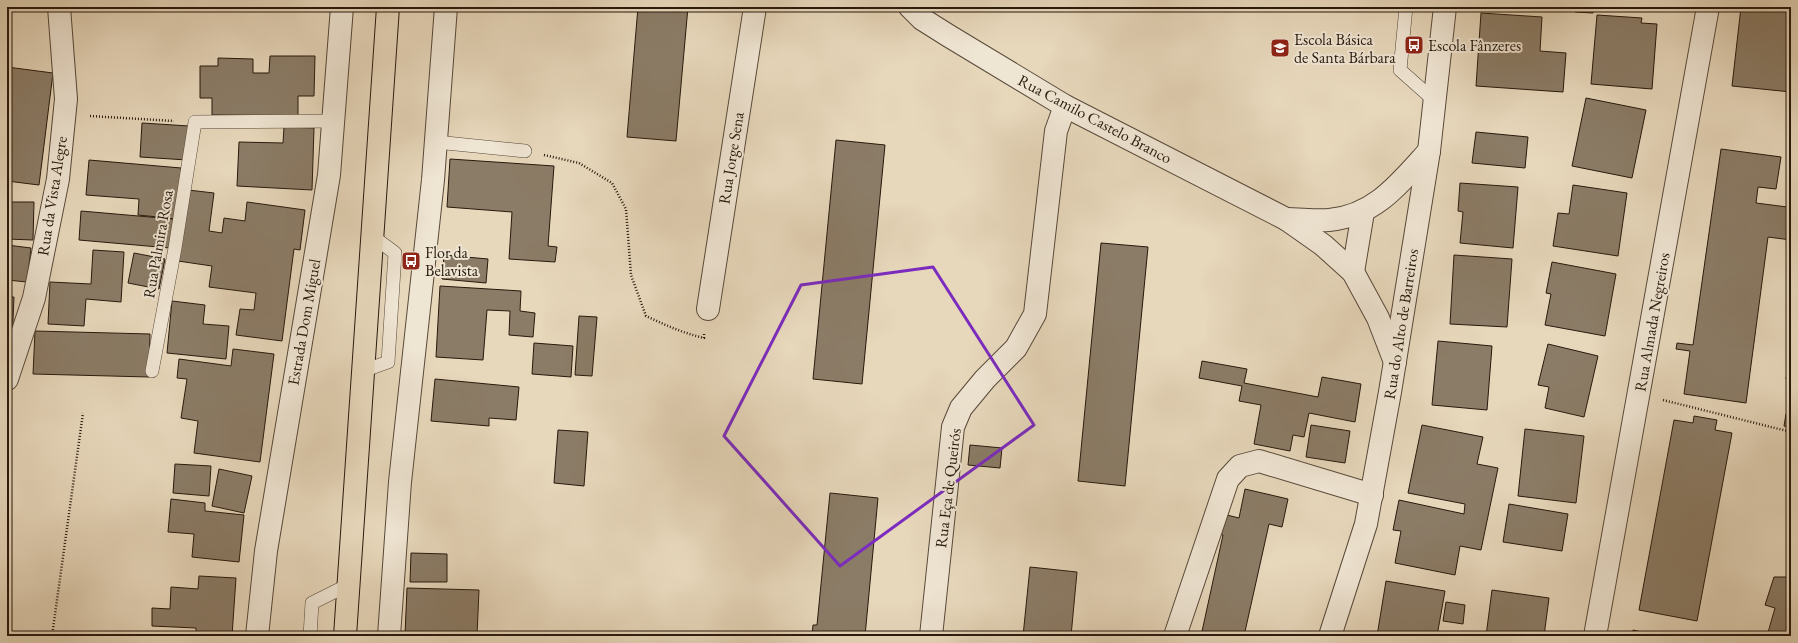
<svg xmlns="http://www.w3.org/2000/svg" width="1798" height="643" viewBox="0 0 1798 643" font-family="'EB Garamond',serif">
  <style>
    .building { fill: #8b7c67; stroke: #27190c }
    .lines { fill: none; stroke-linecap: round; stroke-linejoin: round }
    .service-casing { stroke: #574838; stroke-width: 14 }
    .minor-casing { stroke: #574838; stroke-width: 24 }
    .tertiary-casing { stroke: #574838; stroke-width: 24 }
    .primary-casing { stroke: #27190c; stroke-width: 24 }
    .path { stroke: #27190c; stroke-width: 2.5; stroke-dasharray: 1 2; stroke-linecap: butt }
    .service { stroke: #efe5d3; stroke-width: 13 }
    .minor { stroke: #efe5d3; stroke-width: 22 }
    .tertiary { stroke: #efe5d3; stroke-width: 22 }
    .primary { stroke: #e7d7bb; stroke-width: 22 }
    .marked { fill: none; stroke: #7b2cbf; stroke-width: 3; stroke-linejoin: round }
    .labels { text-anchor: middle; dominant-baseline: central; stroke-width: 4; stroke-linejoin: round; paint-order: stroke }
    .poi-label { font-size: 16px; fill: #27190c; stroke: #efe5d3; text-anchor: start }
    .street-label { font-size: 16px; fill: #27190c; stroke: #efe5d3 }
  </style>
  <rect width="100%" height="100%" fill="#e7d7bb"/>
  <filter id="stains"><feTurbulence type="fractalNoise" baseFrequency=".005" numOctaves="4"/><feColorMatrix values="0 0 0 0 .2 0 0 0 0 .09 0 0 0 0 .02 0 0 0 .5 -.17"/></filter>
  <radialGradient id="worn" r=".72"><stop offset=".6" stop-color="#630" stop-opacity="0"/><stop offset="1" stop-color="#630" stop-opacity=".3"/></radialGradient>
  <g class="building">
    <polygon points="638,7 688,7 676,141 627,137"/>
    <polygon points="1575,7 1593,7 1593,13 1575,12"/>
    <polygon points="1630,7 1660,7 1660,9"/>
    <polygon points="1741,7 1791,7 1791,92 1732,86"/>
    <polygon points="1481,13 1542,17 1540,51 1566,53 1563,92 1476,86"/>
    <polygon points="1597,15 1642,18 1641,23 1657,24 1652,89 1591,84"/>
    <polygon points="270,56 315,56 314,96 298,96 298,116 212,115 212,98 200,98 200,66 218,66 218,58 253,59 253,73 269,73"/>
    <polygon points="7,67 53,73 39,185 7,181"/>
    <polygon points="1586,98 1646,110 1632,178 1572,166"/>
    <polygon points="142,123 189,126 187,160 140,157"/>
    <polygon points="284,127 314,128 312,190 237,186 239,142 283,143"/>
    <polygon points="1476,132 1528,137 1525,168 1472,163"/>
    <polygon points="836,140 885,145 862,384 813,379"/>
    <polygon points="1721,149 1781,157 1776,189 1758,187 1756,203 1787,207 1791,180 1791,240 1768,237 1746,403 1684,394 1690,351 1676,349 1677,343 1693,345"/>
    <polygon points="450,159 554,166 548,246 557,247 555,262 509,259 512,212 447,207"/>
    <polygon points="89,160 181,168 177,219 138,215 139,199 86,195"/>
    <polygon points="1460,183 1518,187 1513,248 1460,243 1463,212 1458,211"/>
    <polygon points="1573,185 1627,193 1618,256 1553,246 1558,213 1569,214"/>
    <polygon points="188,190 214,193 209,231 222,233 224,218 245,221 247,202 305,210 300,250 294,249 282,341 236,335 240,309 254,310 256,293 209,287 212,266 178,261"/>
    <polygon points="7,202 34,202 33,240 7,239"/>
    <polygon points="81,211 173,219 170,248 79,240"/>
    <polygon points="1101,243 1148,247 1125,486 1078,481"/>
    <polygon points="7,245 31,248 27,282 7,280"/>
    <polygon points="93,250 124,252 121,302 86,299 84,326 48,324 50,282 91,284"/>
    <polygon points="134,253 165,259 159,289 128,283"/>
    <polygon points="444,255 488,259 486,283 442,279"/>
    <polygon points="1454,255 1512,259 1507,327 1450,324"/>
    <polygon points="1552,262 1616,274 1605,336 1545,325 1551,294 1546,293"/>
    <polygon points="440,286 521,291 520,311 535,313 533,337 509,335 510,311 487,310 483,360 436,357"/>
    <polygon points="7,297 14,297 12,344 7,344"/>
    <polygon points="172,301 205,305 203,324 229,326 226,359 167,353"/>
    <polygon points="579,316 597,317 592,376 575,375"/>
    <polygon points="35,331 150,334 149,377 33,374"/>
    <polygon points="1438,341 1492,346 1487,410 1432,405"/>
    <polygon points="534,343 573,346 571,377 532,374"/>
    <polygon points="1548,344 1598,356 1584,417 1545,408 1549,387 1538,385"/>
    <polygon points="233,349 274,354 260,462 194,453 198,421 181,418 187,379 177,378 179,359 231,366"/>
    <polygon points="1791,349 1791,380 1786,379"/>
    <polygon points="1202,361 1247,369 1244,383 1318,397 1322,377 1361,384 1355,422 1309,413 1304,437 1293,435 1290,451 1254,444 1261,405 1239,401 1242,386 1199,378"/>
    <polygon points="435,379 519,387 516,420 489,418 489,426 431,421"/>
    <polygon points="1786,414 1791,415 1791,428 1784,426"/>
    <polygon points="1694,416 1717,420 1715,430 1732,433 1697,621 1639,610 1674,420 1693,423"/>
    <polygon points="1311,425 1350,431 1345,463 1306,457"/>
    <polygon points="1422,425 1483,437 1477,464 1498,468 1481,550 1460,546 1455,575 1395,563 1401,531 1393,530 1399,500 1464,514 1465,504 1408,493"/>
    <polygon points="1525,429 1584,436 1576,503 1518,496"/>
    <polygon points="558,430 588,432 584,486 554,483"/>
    <polygon points="970,445 1002,448 1000,468 968,465"/>
    <polygon points="175,464 211,466 209,496 173,493"/>
    <polygon points="219,469 252,476 244,513 212,506"/>
    <polygon points="1245,489 1288,499 1282,527 1269,524 1244,636 1201,636 1223,535 1219,534 1223,514 1239,518"/>
    <polygon points="830,493 878,498 865,636 812,636 813,625 817,625"/>
    <polygon points="171,499 205,503 205,511 244,515 239,562 192,557 194,534 168,532"/>
    <polygon points="1509,504 1568,514 1562,551 1503,542"/>
    <polygon points="411,553 447,554 447,582 410,582"/>
    <polygon points="1030,567 1077,572 1071,636 1023,636"/>
    <polygon points="199,576 236,578 232,636 196,636 196,628 152,626 152,608 170,609 171,587 198,589"/>
    <polygon points="1774,577 1791,577 1791,636 1767,636 1775,608 1765,605"/>
    <polygon points="1386,581 1445,591 1437,636 1377,636"/>
    <polygon points="407,588 479,590 477,636 405,635"/>
    <polygon points="1492,590 1549,598 1544,636 1486,636"/>
    <polygon points="1446,602 1465,605 1463,624 1443,621"/>
    <polygon points="1633,630 1659,636 1631,636"/>
  </g>
  <g class="lines">
    <g class="service-casing">
      <g id="service">
        <polyline points="1406,7 1400,70 1436,102"/>
        <polyline points="436,142 525,151"/>
        <polyline points="152,371 175,248 195,122 333,121"/>
        <polyline points="363,371 388,362 395,253 372,236"/>
        <polyline points="310,636 312,603 348,585"/>
      </g>
    </g>
    <g class="minor-casing">
      <g id="minor">
        <polyline points="910,7 922,19 949,36 1065,106 1286,219 1323,245 1353,272 1378,318 1395,362"/>
        <path d="M 1286,219 C 1300,219 1315,221 1329,220 C 1375,216 1400,183 1429,151"/>
        <polyline points="1353,272 1363,212"/>
        <polyline points="708,309 755,7"/>
        <polyline points="7,379 34,298 58,179 66,99 59,7"/>
        <polyline points="257,636 266,551 329,175 342,7"/>
        <polyline points="389,636 400,482 433,180 446,7"/>
        <polyline points="931,636 953,427 961,408 985,379 1016,348 1035,314 1056,131 1065,106"/>
        <polyline points="1175,636 1228,479 1240,466 1259,461 1372,495"/>
        <polyline points="1595,636 1708,7"/>
      </g>
    </g>
    <g class="tertiary-casing">
      <polyline id="tertiary" points="1330,636 1366,524 1390,392 1429,151 1445,7"/>
    </g>
    <g class="primary-casing">
      <polyline id="primary" points="345,636 388,7"/>
    </g>
    <g class="path">
      <polyline points="90,116 174,121"/>
      <path d="M 544,155 L 579,163 L 612,183 L 626,209 L 631,275 L 646,316 C 665,325 683,333 704,338 L 704,333"/>
      <polyline points="1663,400 1791,432"/>
      <polyline points="52,636 83,413"/>
    </g>
    <use href="#service" class="service"/>
    <use href="#minor" class="minor"/>
    <use href="#tertiary" class="tertiary"/>
    <use href="#primary" class="primary"/>
  </g>
  <path class="marked" d="M 933,267 L 1034,425 L 840,566 L 724,436 L 801,285 Z"/>
  <defs>
    <g id="bus-square" transform="scale(1)"><rect x="-9" y="-9" width="18" height="18" rx="4" fill="#8f2418" stroke="#efe5d3"/><path d="M-5-6H5V4H4V6H2V4H-2V6H-4V4H-5ZM-3.5-4V0h7V-4ZM-3.5 1.2v1.5H-2V1.2ZM2 1.2v1.5H3.5V1.2Z" fill="#fff"/></g>
    <g id="school-square" transform="scale(1)"><rect x="-9" y="-9" width="18" height="18" rx="4" fill="#8f2418" stroke="#efe5d3"/><path d="M0-5L7-2L0 1L-7-2ZM-4 1L0 2.5L4 1V4Q0 6-4 4Z" fill="#fff"/></g>
  </defs>
  <g fill-rule="evenodd">
    <use href="#bus-square" x="1414" y="45"/>
    <use href="#school-square" x="1280" y="48"/>
    <use href="#bus-square" x="411" y="261"/>
  </g>
  <g class="labels">
    <g class="poi-label">
      <text x="1294" y="39">Escola Básica<tspan x="1294" dy="18">de Santa Bárbara</tspan></text>
      <text x="1428" y="45">Escola Fânzeres</text>
      <text x="425" y="252">Flor da<tspan x="425" dy="18">Belavista</tspan></text>
    </g>
    <g class="street-label">
      <text transform="translate(1095 119) rotate(28)">Rua Camilo Castelo Branco</text>
      <text transform="translate(731 158) rotate(-81)">Rua Jorge Sena</text>
      <text transform="translate(52 196) rotate(-81)">Rua da Vista Alegre</text>
      <text transform="translate(158 244) rotate(-80)">Rua Palmira Rosa</text>
      <text transform="translate(304 322) rotate(-80)">Estrada Dom Miguel</text>
      <text transform="translate(1652 322) rotate(-80)">Rua Almada Negreiros</text>
      <text transform="translate(1401 324) rotate(-81)">Rua do Alto de Barreiros</text>
      <text transform="translate(948 488) rotate(-83)">Rua Eça de Queirós</text>
    </g>
  </g>
  <rect width="1798" height="643" fill="none" stroke="#e7d7bb" stroke-width="24"/>
  <rect x="8" y="8" width="1782" height="627" fill="none" stroke="#27190c" stroke-width="2"/>
  <rect x="12" y="12" width="1774" height="619" fill="none" stroke="#27190c"/>
  <rect width="100%" height="100%" filter="url(#stains)"/>
  <rect width="100%" height="100%" fill="url(#worn)"/>
</svg>
